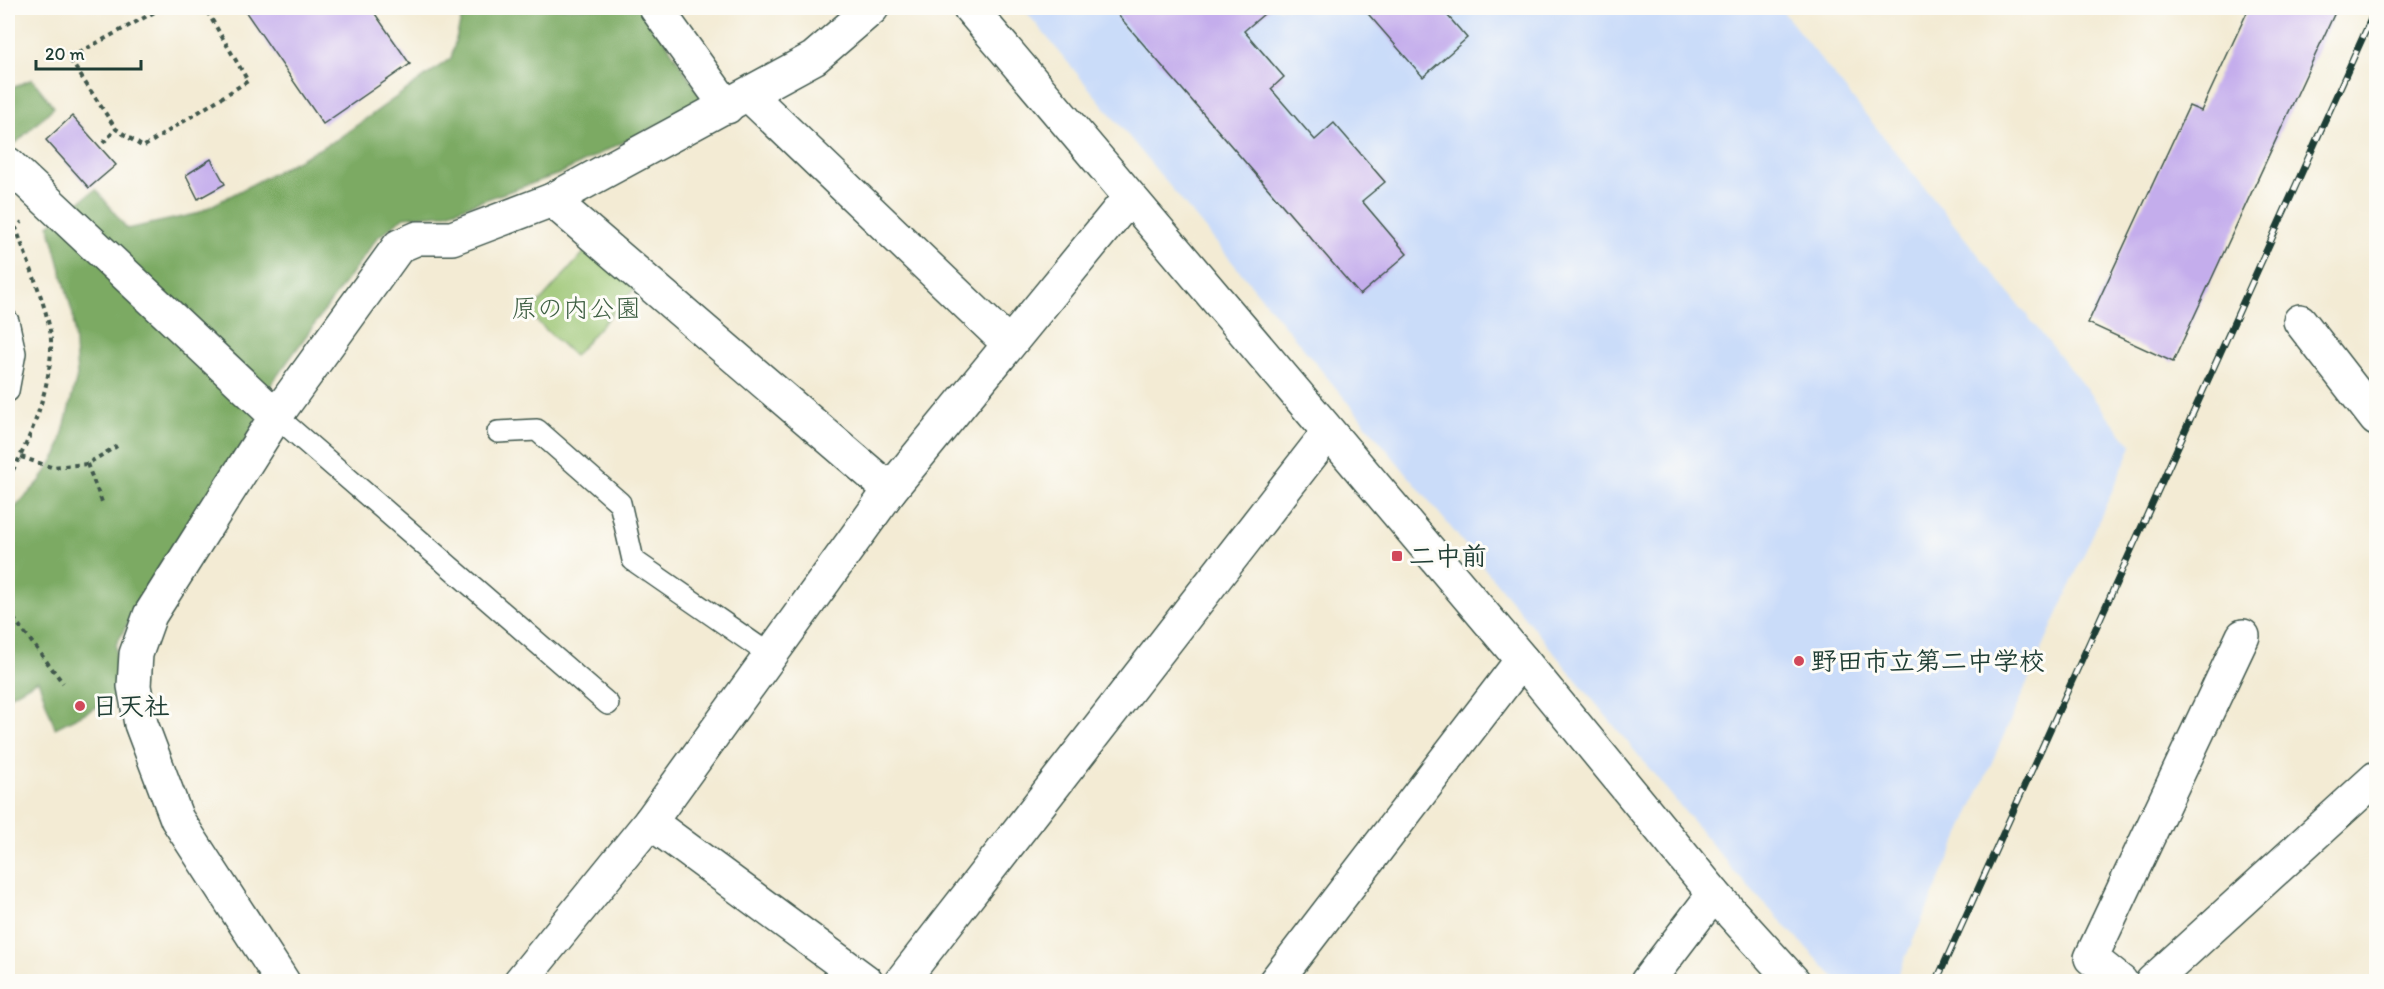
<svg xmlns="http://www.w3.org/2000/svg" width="2384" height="989" viewBox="0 0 2384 989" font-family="Itim,'Klee One',sans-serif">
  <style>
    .built { fill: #cadcf9 }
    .green { fill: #9ac471; stroke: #5c8052; stroke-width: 1.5 }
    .forest { fill: #7baa63; stroke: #4d744c; stroke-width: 1.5 }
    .building { fill: #c4adec }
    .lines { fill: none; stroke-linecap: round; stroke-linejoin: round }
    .service-casing { stroke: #3f574c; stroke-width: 24 }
    .minor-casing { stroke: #3f574c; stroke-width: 36 }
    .tertiary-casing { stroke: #3f574c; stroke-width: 36 }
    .path { stroke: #3f574c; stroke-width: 4; stroke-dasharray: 4.5 4.5; stroke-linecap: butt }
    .service { stroke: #fff; stroke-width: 21 }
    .minor { stroke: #fff; stroke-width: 33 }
    .tertiary { stroke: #fff; stroke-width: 33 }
    .rail-casing { stroke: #1f3d34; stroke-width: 7 }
    .rail { stroke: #fdfcf7; stroke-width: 4.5; stroke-dasharray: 14; stroke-linecap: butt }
    .poi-dot { fill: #d1495b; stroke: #fdfcf7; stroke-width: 2 }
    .labels { text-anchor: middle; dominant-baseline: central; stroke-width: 6; stroke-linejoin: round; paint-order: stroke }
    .park-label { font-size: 26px; fill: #3e5f43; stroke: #fdfcf7 }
    .poi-label { font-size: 26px; font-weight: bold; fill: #1f3d34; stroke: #fdfcf7; text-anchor: start }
  </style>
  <rect width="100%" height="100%" fill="#fdfcf7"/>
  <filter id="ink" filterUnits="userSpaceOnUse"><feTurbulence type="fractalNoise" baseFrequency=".0167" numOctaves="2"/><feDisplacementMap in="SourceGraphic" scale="12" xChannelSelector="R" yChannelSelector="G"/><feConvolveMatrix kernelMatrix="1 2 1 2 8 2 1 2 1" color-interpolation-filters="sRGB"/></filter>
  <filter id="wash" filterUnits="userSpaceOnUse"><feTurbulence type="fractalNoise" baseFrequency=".008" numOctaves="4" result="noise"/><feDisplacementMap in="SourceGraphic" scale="24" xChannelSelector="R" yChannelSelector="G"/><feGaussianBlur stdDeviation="1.35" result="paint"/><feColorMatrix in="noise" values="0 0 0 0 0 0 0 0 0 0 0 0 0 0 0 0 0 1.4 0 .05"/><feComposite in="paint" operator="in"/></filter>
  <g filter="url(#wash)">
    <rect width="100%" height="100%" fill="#f3ebd4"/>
    <polygon class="built" points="1023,8 1780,8 2132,446 1895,981 1838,981 1737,875"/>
    <polygon class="green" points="589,247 635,288 574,356 529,314"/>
    <g class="forest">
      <polygon points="470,8 644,8 700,95 698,105 559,174 444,214 404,217 377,238 272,383 251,433 162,562 116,645 117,697 55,728 38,680 8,697 8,515 40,481 58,453 77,376 73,315 49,225 96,189 127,229 196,214 336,140 451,58 463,12"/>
      <polygon points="32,79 54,107 16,143 8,143 8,90"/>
    </g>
    <g id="blocks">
      <g class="building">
        <polygon points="243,8 371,8 410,64 323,124"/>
        <polygon points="1112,8 1271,8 1244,31 1284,77 1271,89 1315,140 1334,123 1385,182 1362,201 1407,254 1360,295"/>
        <polygon points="1363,8 1441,8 1467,38 1423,77"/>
        <polygon points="2249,8 2337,8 2173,362 2088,323 2189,106 2201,111"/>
        <polygon points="72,116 116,165 89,188 46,140"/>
        <polygon points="211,159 225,184 198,199 186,175"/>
      </g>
    </g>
  </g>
  <g filter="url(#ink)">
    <use href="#blocks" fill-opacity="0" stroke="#3f574c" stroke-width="1.5"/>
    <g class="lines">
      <g class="service-casing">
        <g id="service">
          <polyline points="8,321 15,353 8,391"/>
          <polyline points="276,416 608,704"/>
          <polyline points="498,432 537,430 620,503 633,560 770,655"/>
        </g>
      </g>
      <g class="minor-casing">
        <g id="minor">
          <polyline points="656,8 727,107"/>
          <polyline points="749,95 1009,344"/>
          <polyline points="8,164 276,416"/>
          <polyline points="552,200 890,490"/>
          <polyline points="2300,321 2376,419"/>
          <polyline points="650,822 867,982"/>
          <polyline points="283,982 177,819 141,724 134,686 136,654 150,615 276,416 399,246 418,238 452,238 552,200 814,58 872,8"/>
          <polyline points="520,982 650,822 890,490 1129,198"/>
          <polyline points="901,982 1328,433"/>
          <polyline points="1275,982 1522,660"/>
          <polyline points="1647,982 1714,894"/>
          <polyline points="2121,982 2091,958 2243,636"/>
          <polyline points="2152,982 2376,778"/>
        </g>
      </g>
      <g class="tertiary-casing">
        <polyline id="tertiary" points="970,8 1522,660 1714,894 1794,982"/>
      </g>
      <g class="path">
        <polyline points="162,8 69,58 116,129 143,147 248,81 205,8"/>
        <polyline points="103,143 116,129"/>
        <polyline points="21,457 51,467 87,464 117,446"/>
        <polyline points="87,464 102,502"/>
        <path d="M 8,478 C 31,442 59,368 49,325 C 41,292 27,260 16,228 L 22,222"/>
        <polyline points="8,611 63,683"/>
      </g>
      <use href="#service" class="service"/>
      <use href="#minor" class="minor"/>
      <use href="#tertiary" class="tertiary"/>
      <g class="rail-casing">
        <polyline id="rail" points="1936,982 2376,8"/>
      </g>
      <use href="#rail" class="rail"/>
    </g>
  </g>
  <g class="poi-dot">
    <rect x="1391" y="550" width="12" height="12" rx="3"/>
    <circle cx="1799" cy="661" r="6"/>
    <circle cx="80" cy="706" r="6"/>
  </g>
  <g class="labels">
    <g class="park-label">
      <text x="576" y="308">原の内公園</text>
    </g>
    <g class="poi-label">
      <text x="1409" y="556">二中前</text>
      <text x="1811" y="661">野田市立第二中学校</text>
      <text x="92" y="706">日天社</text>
    </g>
  </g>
  <rect width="2384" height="989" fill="none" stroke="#fdfcf7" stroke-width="30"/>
  <path d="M36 60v9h105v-9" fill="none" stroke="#1f3d34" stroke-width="3"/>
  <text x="45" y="60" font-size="18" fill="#1f3d34" stroke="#fdfcf7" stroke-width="4.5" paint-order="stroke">20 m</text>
</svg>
